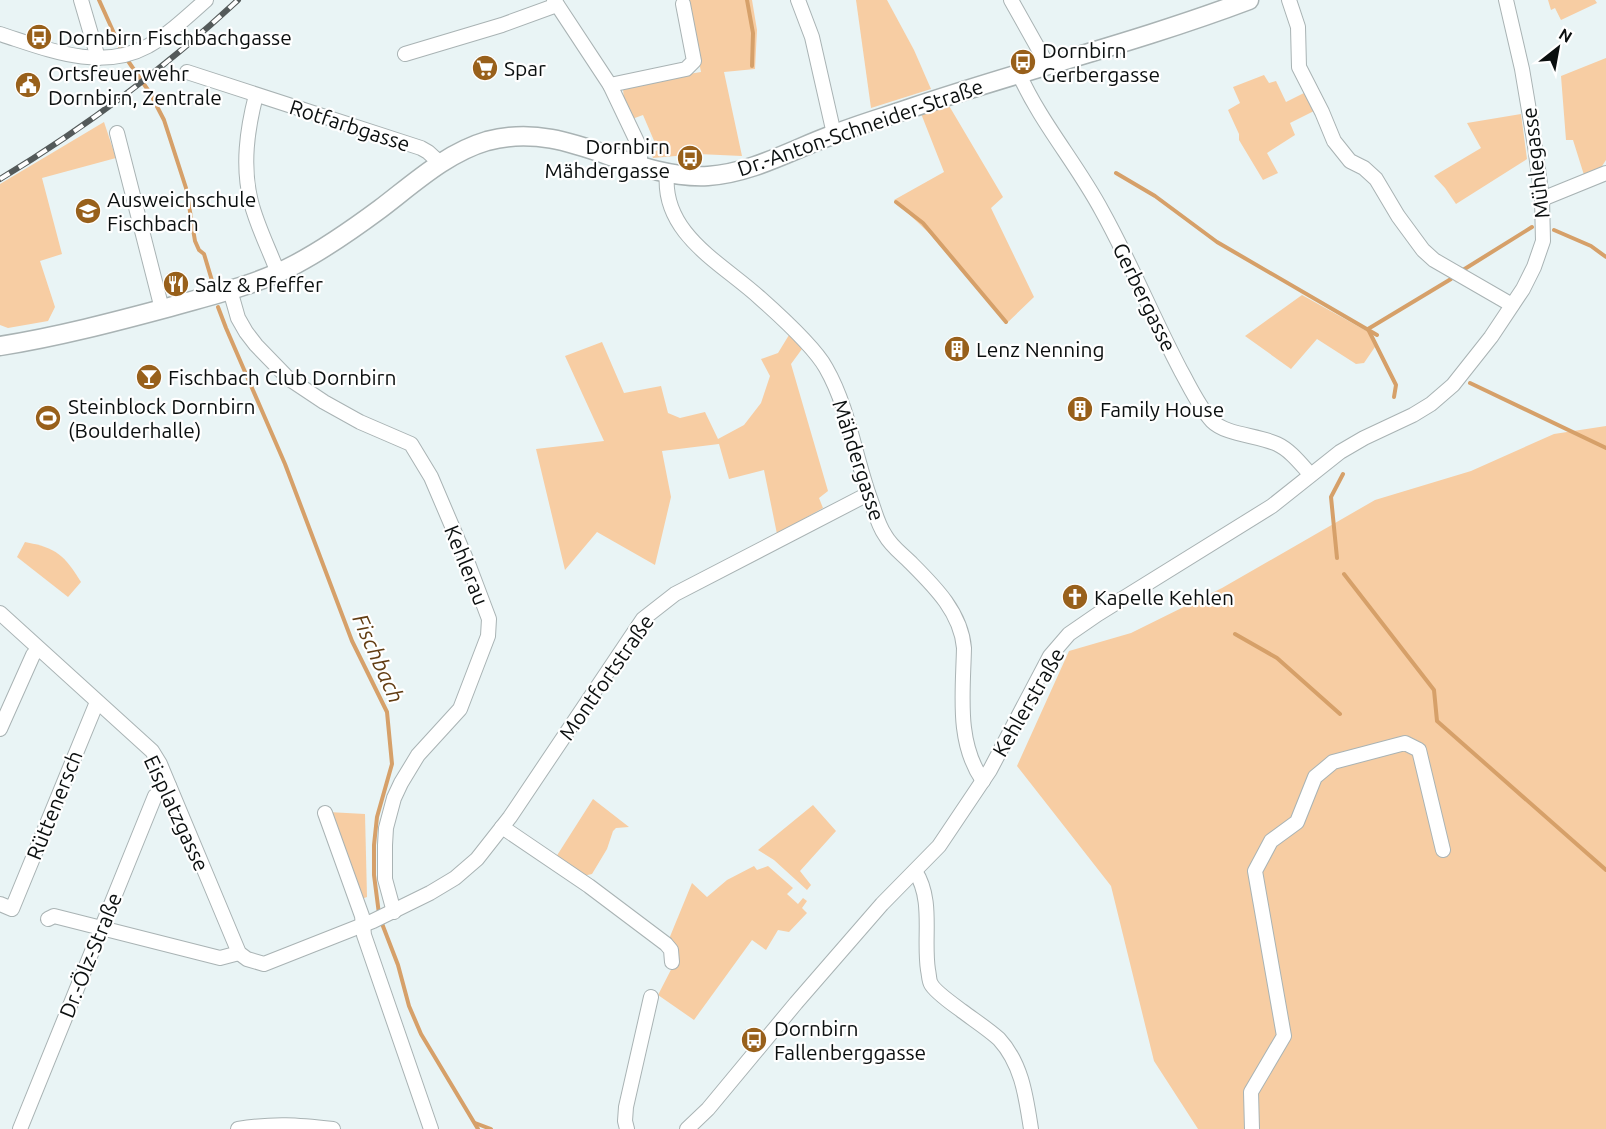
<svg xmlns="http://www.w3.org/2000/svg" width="1606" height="1129" viewBox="0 0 1606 1129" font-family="Ubuntu,sans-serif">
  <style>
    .green { fill: #f7cda3 }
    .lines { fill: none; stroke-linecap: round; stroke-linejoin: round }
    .stream { stroke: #d6a069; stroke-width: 4 }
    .minor-casing { stroke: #a9b3b4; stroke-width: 16 }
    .major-casing { stroke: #a9b3b4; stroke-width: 21 }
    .minor { stroke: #fff; stroke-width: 14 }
    .major { stroke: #fff; stroke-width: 18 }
    .rail-casing { stroke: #545a5a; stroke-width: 6 }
    .rail { stroke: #fff; stroke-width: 4; stroke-dasharray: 11; stroke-linecap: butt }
    .labels { text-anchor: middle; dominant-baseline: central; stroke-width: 4.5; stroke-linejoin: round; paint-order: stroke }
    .poi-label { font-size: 21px; fill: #0b0f0f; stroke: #fff; text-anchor: start }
    .street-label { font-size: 21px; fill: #0b0f0f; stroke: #fff }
    .water-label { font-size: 22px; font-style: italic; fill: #623d13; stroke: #fff }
  </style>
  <rect width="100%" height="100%" fill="#e9f4f5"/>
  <g class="green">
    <polygon points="687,0 752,0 757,30 755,69 724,72 742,156 698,154 653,158 651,153 658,150 643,115 632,119 624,100 623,89 639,82 701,72"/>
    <polygon points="856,0 887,0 914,50 931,89 871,108"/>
    <polygon points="1548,0 1595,0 1597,3 1561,20 1555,8 1551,10"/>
    <polygon points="1606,58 1606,160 1600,169 1584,175 1573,140 1566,140 1561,76"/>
    <polygon points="1264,75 1269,83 1276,81 1286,102 1306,92 1314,111 1290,123 1295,135 1267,153 1278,173 1263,180 1239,140 1239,134 1228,110 1240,103 1233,87"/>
    <polygon points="948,104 1003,197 991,208 1034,297 1006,324 930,234 894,200 944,172 920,111"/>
    <polygon points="1521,114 1527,159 1456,204 1445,188 1434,176 1481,148 1467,123"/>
    <polygon points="104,122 116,158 42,178 62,254 40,261 55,307 48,321 8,328 0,325 0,184"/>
    <polygon points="1302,295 1370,333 1377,344 1364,363 1356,364 1317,339 1291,369 1245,336"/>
    <polygon points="789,335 802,349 791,364 828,491 819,498 823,508 777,534 764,470 729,479 719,444 662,451 671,497 655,565 597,532 565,570 536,449 604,441 565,356 602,342 624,393 661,386 668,413 680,418 705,412 718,439 744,425 761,403 770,376 761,359 778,353"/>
    <polygon points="1606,426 1606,1129 1198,1129 1154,1061 1111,886 1017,766 1069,651 1131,633 1222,588 1375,500 1471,471 1554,434"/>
    <path d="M 25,542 C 57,548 64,555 81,582 L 68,597 L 17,557 Z"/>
    <polygon points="593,799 629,827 616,828 613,831 607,849 592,874 583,876 556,857"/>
    <polygon points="813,805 836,831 800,871 811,885 807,890 774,860 758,850"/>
    <polygon points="328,812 365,814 367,897 359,900"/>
    <polygon points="754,866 757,870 768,866 793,888 787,894 798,904 803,898 807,901 802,908 807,913 789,932 778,930 766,950 752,940 694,1020 658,995 677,958 669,939 692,883 707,897 727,880"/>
  </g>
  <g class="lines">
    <g class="stream">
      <polyline points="99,0 122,51"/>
      <polyline points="747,0 753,33 752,66"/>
      <polyline points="126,58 150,93 164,120 186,188 195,241 199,250 204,254 213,284"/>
      <polyline points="1116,173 1155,196 1217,242 1377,335"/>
      <polyline points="896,202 923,223 1006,322"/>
      <polyline points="1554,230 1591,246 1606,257"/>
      <polyline points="1463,270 1532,227"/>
      <polyline points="218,307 226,328 285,464 352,641 387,712 392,764 377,817 374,845 374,875 379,914"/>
      <polyline points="1470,383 1606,448"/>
      <polyline points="1394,397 1396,385 1368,329 1451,279"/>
      <polyline points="1337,558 1331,497 1343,474"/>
      <polyline points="1344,574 1434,690 1437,721 1606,870"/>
      <polyline points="1235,634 1277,658 1340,714"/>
      <polyline points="381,921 398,965 409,1006 421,1034 478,1129"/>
      <polyline points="475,1123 491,1129"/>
    </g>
    <g class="minor-casing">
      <g id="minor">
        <polyline points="81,0 98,58"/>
        <polyline points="554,0 610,85 641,150 639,166"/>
        <polyline points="798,0 812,37 834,134"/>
        <polyline points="1011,0 1048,66"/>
        <polyline points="1289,0 1298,27 1299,67 1322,112 1334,141 1350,161 1364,168 1376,179 1398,216 1423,250 1434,260 1512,305"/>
        <path d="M 0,34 C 47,49 100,72 148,46 C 169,34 188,16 206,0"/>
        <polyline points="405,54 502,25 557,5"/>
        <polyline points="187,72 421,148 428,152 440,163"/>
        <path d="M 1019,74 C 1041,123 1077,164 1102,211 C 1131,263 1153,318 1181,371 C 1190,387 1199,407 1212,421 C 1226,435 1258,435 1277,444 C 1290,450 1300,463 1310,474"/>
        <polyline points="610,85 686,69 694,61 683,4"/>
        <path d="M 256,95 C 247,130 242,166 251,202 C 257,226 269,249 278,273"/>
        <polyline points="117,133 162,309"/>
        <path d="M 667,173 C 661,234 722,263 760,298 C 778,314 815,348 826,368 C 849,408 855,458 871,501 C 875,512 878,525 885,535 C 891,546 901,553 910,562 C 934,586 961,612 964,648 C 963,694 956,742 983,781"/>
        <polyline points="1542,199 1606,173"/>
        <polyline points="230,290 238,318 246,332 256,345 288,378 324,402 360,422 411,444 431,477 469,566 489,619 488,636 460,709 418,755 401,783 394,798 386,828 385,845 385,879 394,912"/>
        <polyline points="0,613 152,751 160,764 239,953 247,959 264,964 373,921 430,893 455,878 477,859 510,817 643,619 675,594 868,494"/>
        <polyline points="0,729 33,655 38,649"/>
        <polyline points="325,813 362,916 364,935 431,1129"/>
        <polyline points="502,827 589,886 666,944 671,950 672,962"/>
        <path d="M 915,871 C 934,900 923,938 928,970 C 929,974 929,981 931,984 C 935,992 954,1005 962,1011 C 974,1020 988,1029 999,1039 C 1022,1064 1026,1097 1031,1129"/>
        <polyline points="0,904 12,909 97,702"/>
        <polyline points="48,919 54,916 220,958 239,953"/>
        <polyline points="20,1129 155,796 169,786"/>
        <path d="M 238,1129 C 275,1123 297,1125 333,1129"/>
        <polyline points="627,1129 625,1121 626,1107 651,997"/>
        <polyline points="687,1129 708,1109 796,1003 882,904 939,846 990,770 1050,656 1069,634 1098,614 1272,506 1340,452 1364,438 1413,415 1431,404 1453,385 1491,337 1523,289 1534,267 1543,241 1542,199 1535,146 1522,69 1506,0"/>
        <polyline points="1252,1129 1251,1092 1284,1036 1255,871 1271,841 1297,822 1315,777 1333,762 1405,743 1419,750 1443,850"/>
      </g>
    </g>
    <g class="major-casing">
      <path id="major" d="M 0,346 C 57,337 114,322 170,307 C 212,295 257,285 296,264 C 326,248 353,229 380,209 C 413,184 446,153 487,141 C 569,119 628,180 708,176 C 753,173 793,149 835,134 C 860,124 885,117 911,108 C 1023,70 1138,42 1249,0"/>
    </g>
    <use href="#minor" class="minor"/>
    <use href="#major" class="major"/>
    <g class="rail-casing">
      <path id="rail" d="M 0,179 C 86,127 165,68 238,0"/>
    </g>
    <use href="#rail" class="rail"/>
  </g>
  <defs>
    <g id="bus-disc" transform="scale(1.35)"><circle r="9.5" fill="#98601b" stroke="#fff"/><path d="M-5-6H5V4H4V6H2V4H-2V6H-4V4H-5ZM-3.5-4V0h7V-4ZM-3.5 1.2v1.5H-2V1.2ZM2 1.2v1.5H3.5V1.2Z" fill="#fff"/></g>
    <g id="supermarket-disc" transform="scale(1.35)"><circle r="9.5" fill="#98601b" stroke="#fff"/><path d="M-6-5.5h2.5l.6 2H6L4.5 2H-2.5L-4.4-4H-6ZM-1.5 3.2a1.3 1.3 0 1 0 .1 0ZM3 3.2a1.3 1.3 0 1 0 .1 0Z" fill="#fff"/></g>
    <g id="civic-disc" transform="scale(1.35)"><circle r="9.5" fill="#98601b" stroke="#fff"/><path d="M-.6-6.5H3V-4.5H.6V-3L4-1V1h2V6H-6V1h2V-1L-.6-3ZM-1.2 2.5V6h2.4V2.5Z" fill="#fff"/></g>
    <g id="school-disc" transform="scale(1.35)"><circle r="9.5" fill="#98601b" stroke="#fff"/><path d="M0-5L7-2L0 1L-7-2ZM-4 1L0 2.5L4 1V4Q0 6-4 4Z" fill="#fff"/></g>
    <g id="restaurant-disc" transform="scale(1.35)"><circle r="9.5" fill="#98601b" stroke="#fff"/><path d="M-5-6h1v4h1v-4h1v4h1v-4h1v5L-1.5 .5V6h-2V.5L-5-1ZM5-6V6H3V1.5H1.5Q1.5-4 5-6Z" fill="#fff"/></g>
    <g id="building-disc" transform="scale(1.35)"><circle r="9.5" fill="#98601b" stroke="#fff"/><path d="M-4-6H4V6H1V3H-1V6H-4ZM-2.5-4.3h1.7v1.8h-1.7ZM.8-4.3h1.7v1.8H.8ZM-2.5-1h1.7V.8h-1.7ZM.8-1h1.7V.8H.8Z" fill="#fff"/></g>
    <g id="bar-disc" transform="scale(1.35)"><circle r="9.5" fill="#98601b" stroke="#fff"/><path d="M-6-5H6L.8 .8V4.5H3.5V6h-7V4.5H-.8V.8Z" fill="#fff"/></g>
    <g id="stadium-disc" transform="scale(1.35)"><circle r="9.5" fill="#98601b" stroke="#fff"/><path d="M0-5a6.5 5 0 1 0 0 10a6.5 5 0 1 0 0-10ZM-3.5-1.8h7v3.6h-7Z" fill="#fff"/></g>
    <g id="church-disc" transform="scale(1.35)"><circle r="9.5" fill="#98601b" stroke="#fff"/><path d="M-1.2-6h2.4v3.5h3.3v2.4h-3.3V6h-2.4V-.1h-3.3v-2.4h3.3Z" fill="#fff"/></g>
  </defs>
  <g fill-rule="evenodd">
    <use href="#bus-disc" x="39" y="37"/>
    <use href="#bus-disc" x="1023" y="62"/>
    <use href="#supermarket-disc" x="485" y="68"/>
    <use href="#civic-disc" x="28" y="85"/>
    <use href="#bus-disc" x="690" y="158"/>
    <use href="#school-disc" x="88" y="211"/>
    <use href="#restaurant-disc" x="176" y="284"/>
    <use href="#building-disc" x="957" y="349"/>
    <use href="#bar-disc" x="149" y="377"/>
    <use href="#building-disc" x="1080" y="409"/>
    <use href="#stadium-disc" x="48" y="418"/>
    <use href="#church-disc" x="1075" y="597"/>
    <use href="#bus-disc" x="754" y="1040"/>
  </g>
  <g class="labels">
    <g class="poi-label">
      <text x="58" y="37">Dornbirn Fischbachgasse</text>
      <text x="1042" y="50">Dornbirn<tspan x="1042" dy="24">Gerbergasse</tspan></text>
      <text x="504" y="68">Spar</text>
      <text x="48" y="73">Ortsfeuerwehr<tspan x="48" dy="24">Dornbirn, Zentrale</tspan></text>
      <text x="670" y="146" text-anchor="end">Dornbirn<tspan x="670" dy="24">Mähdergasse</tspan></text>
      <text x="107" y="199">Ausweichschule<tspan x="107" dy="24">Fischbach</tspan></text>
      <text x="195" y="284">Salz &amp; Pfeffer</text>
      <text x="976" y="349">Lenz Nenning</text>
      <text x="168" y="377">Fischbach Club Dornbirn</text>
      <text x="68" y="406">Steinblock Dornbirn<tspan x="68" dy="24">(Boulderhalle)</tspan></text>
      <text x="1100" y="409">Family House</text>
      <text x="1094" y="597">Kapelle Kehlen</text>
      <text x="774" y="1028">Dornbirn<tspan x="774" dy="24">Fallenberggasse</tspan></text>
    </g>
    <g class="street-label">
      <text transform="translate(350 125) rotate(18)">Rotfarbgasse</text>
      <text transform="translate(860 127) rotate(-19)">Dr.-Anton-Schneider-Straße</text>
      <text transform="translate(1535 163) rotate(-97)">Mühlegasse</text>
      <text transform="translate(1145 297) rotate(64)">Gerbergasse</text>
      <text transform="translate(859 460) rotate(72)">Mähdergasse</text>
      <text transform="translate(467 565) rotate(68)">Kehlerau</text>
      <text transform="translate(606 677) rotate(-55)">Montfortstraße</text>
      <text transform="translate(1028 702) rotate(-60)">Kehlerstraße</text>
      <text transform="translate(54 805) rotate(-68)">Rüttenersch</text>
      <text transform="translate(177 813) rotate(65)">Eisplatzgasse</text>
      <text transform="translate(90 955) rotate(-68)">Dr.-Ölz-Straße</text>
    </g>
    <g class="water-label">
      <text transform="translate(379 658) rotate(66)">Fischbach</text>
    </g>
  </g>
  <g transform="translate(1558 48) rotate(31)" stroke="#ffffff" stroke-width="4.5" paint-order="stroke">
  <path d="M0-4.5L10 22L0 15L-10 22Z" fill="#0b0f0f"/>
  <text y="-9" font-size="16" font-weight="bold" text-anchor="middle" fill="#0b0f0f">N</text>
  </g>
</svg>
